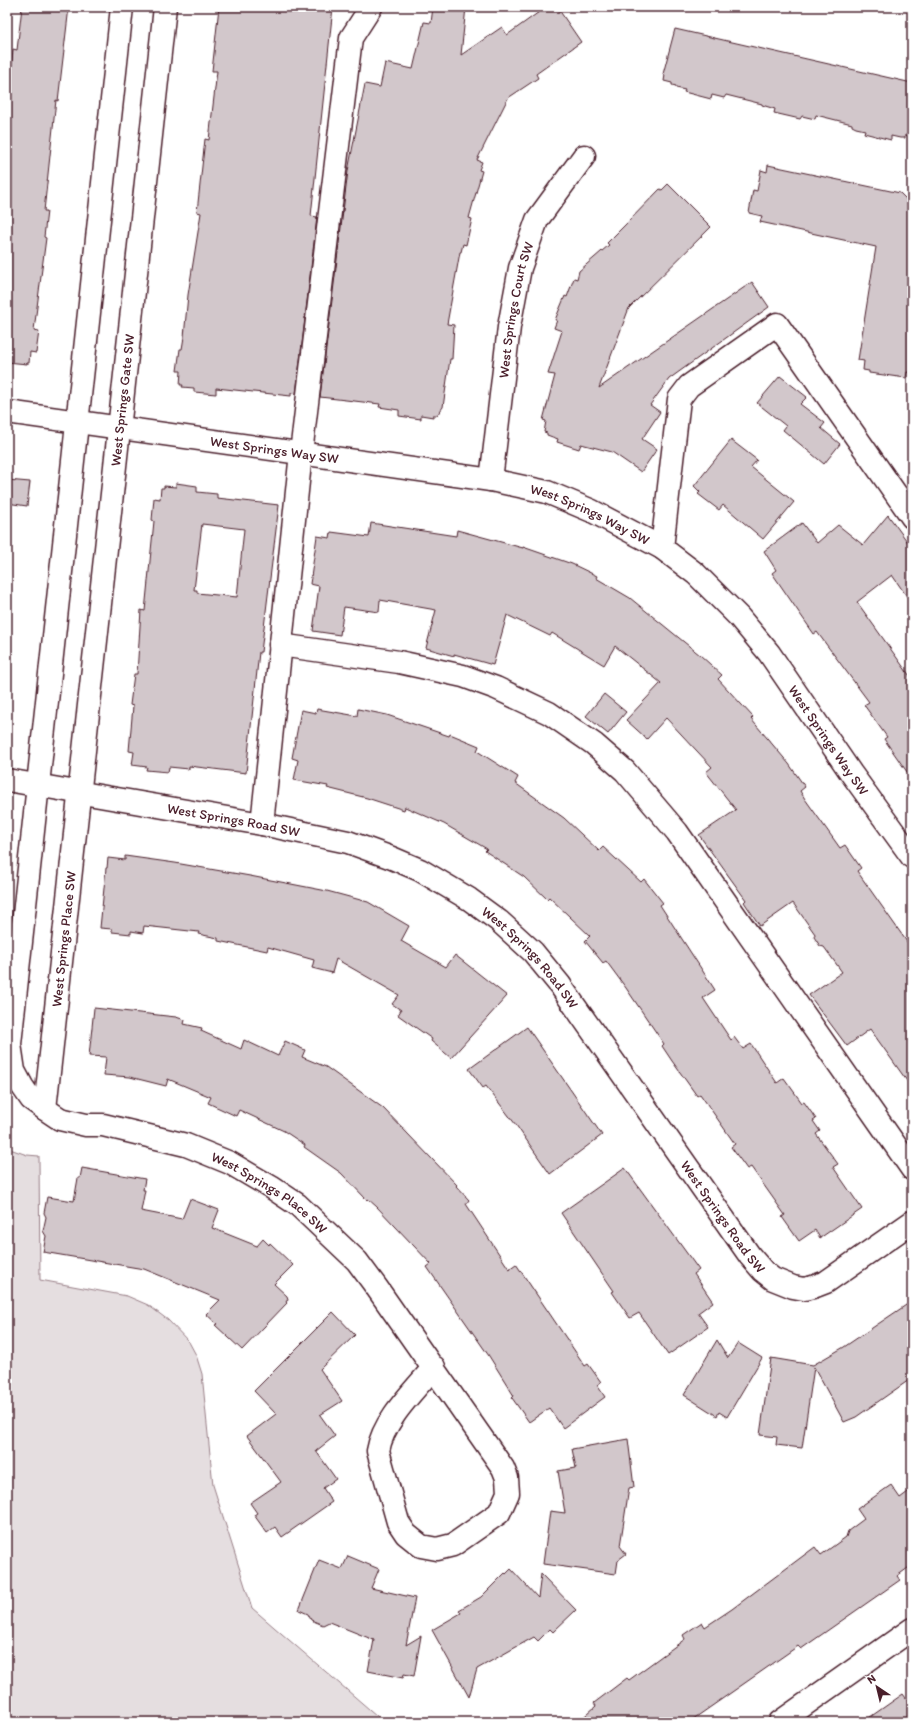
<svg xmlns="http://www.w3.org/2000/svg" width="919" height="1729" viewBox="0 0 919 1729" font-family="Itim,sans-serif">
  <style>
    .green { fill: #e5dee0; stroke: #987e86 }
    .building { fill: #d2c7cb; stroke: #4a1f2b; fill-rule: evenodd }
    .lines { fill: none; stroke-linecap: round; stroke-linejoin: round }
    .minor-casing { stroke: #4a1f2b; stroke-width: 25 }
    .minor { stroke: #fff; stroke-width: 22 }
    .labels { text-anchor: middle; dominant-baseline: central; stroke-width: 4; stroke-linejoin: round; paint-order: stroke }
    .street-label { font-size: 14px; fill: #4a1f2b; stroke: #fff }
  </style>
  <rect width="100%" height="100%" fill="#fff"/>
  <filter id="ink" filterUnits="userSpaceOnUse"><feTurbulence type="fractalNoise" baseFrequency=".025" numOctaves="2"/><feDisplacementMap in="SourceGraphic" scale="8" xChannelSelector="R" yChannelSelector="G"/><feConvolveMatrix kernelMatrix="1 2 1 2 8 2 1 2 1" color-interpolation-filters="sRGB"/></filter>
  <g filter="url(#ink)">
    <polygon class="green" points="7,1148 27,1155 39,1156 40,1280 127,1296 148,1305 168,1320 189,1342 196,1355 202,1374 213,1485 252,1608 384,1722 7,1722"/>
    <g class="building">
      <polygon points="22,7 69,7 58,101 56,100 44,211 47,211 44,237 46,238 34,330 39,331 36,353 30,352 29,363 27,363 27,364 7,362 7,120 13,49 17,50"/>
      <polygon points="219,7 333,7 311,216 317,217 296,394 291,393 291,396 216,388 216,394 194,392 194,388 182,387 183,385 180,385 181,371 177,371 180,349 182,349 184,337 188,295 201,213 197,212 205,139 209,140 217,71 212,71"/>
      <polygon points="433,7 466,7 461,55 502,27 507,35 546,7 557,7 581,42 536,74 538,78 508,98 477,160 482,162 479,170 482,171 469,218 472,219 466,245 463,244 461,252 460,252 447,324 454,325 452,359 450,359 443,407 437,415 433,415 433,417 421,415 421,419 399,416 399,410 379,407 380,404 320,397 348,171 365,84 380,87 385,63 413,69 424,22 431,23"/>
      <polygon points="675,29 912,83 912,137 905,135 905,138 900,138 891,136 891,140 864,133 865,130 856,128 852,126 852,124 816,115 815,119 802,116 800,119 774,113 775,109 762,105 762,104 726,95 724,98 712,95 711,99 684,92 685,90 676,88 676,86 672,85 672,83 664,81 665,75 663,74"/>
      <polygon points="768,165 900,193 912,205 912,373 907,372 906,378 869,373 869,371 863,370 864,361 858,360 876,247 760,222 762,216 749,213 753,190 757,191 761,170 767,172"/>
      <polygon points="668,184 711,227 629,308 599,388 752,282 769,307 669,379 650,405 660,412 642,439 657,449 641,472 612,452 581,444 579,449 557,442 558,439 547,435 547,433 544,432 546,421 543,420 555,375 548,374 562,331 554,328 557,320 555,320 565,296 567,297 574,278 577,279 579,271 609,245 607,243 625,225 660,189 662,190"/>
      <polygon points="780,376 807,397 800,404 825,423 821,428 840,444 824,464 783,430 786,426 757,403"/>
      <polygon points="731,440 757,460 751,467 794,502 763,539 723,505 719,510 698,494 700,492 694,486"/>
      <polygon points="7,480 30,482 27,506 7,503"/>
      <path d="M 176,483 L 197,486 L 197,492 L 217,494 L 217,498 L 279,505 L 261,652 L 259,652 L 246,773 L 189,766 L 189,769 L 169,767 L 168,772 L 146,770 L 147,767 L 132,765 L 134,752 L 129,751 L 133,706 L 130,705 L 134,674 L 137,674 L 141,610 L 145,611 L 154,521 L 152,520 L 154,498 L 160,499 L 161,488 L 164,488 L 164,486 L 176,487 ZM 202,524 L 244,529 L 237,597 L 197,593 L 197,590 L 194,590 Z"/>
      <polygon points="888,515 912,548 912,604 892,575 857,602 912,679 912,779 884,739 887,737 864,705 869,702 817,632 814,634 800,614 772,573 776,570 764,551 802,523 817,543 838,525 863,545"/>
      <polygon points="371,523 456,536 457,530 523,548 523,547 572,564 597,576 596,578 630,598 700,655 722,675 718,679 753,717 751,719 789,764 805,787 800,791 805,799 840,848 845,845 861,868 857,871 912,949 912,1088 870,1029 847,1046 809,995 842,972 824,947 820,946 814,937 815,934 793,903 760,926 744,902 746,900 699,835 736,810 706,772 712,767 666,718 647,739 626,720 661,683 615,646 604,665 552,633 550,636 507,615 493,665 454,654 454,656 426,648 436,610 380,600 379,612 344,607 340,635 313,631 319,586 310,584 317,536 330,538 331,532 369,537"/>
      <polygon points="604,694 626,712 608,734 586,716"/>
      <polygon points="317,709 357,716 358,709 387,715 449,736 450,734 479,746 477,751 518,777 515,783 564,818 599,851 603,847 641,882 644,879 663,903 660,905 715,990 703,998 731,1040 734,1037 743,1049 751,1044 777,1083 784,1078 802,1103 804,1102 816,1119 813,1121 820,1131 816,1134 838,1164 833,1167 862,1209 820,1238 815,1230 799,1241 782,1217 785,1215 751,1167 747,1169 731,1147 735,1144 700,1094 697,1096 672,1061 662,1046 664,1044 626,988 606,961 603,963 585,941 590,936 549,897 547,899 524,877 485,851 487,849 444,824 405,807 404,810 367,798 327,788 328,786 294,780 298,760 292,758 301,710 316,713"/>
      <polygon points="125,856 175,863 250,876 327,891 368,902 409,926 401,941 446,967 455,955 507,996 451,1058 431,1041 432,1039 398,1015 401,1010 392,1004 399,995 336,959 332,973 312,968 314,960 268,947 267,951 218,941 218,938 198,934 199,932 144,926 143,933 131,931 131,934 112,932 112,929 100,928 106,868 107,868 108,858 125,860"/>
      <polygon points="94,1008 176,1017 185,1020 184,1024 202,1028 201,1031 241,1049 244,1040 278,1056 285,1041 305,1050 302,1057 326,1067 383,1108 457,1185 456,1186 469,1200 466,1204 509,1269 516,1264 585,1366 588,1364 601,1382 597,1385 605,1397 563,1428 549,1408 529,1422 512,1398 514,1396 489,1356 427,1267 431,1264 377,1207 368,1199 367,1200 341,1173 304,1147 305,1145 284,1131 239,1110 236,1116 208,1103 211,1097 168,1079 166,1086 130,1077 104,1075 106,1057 89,1056"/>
      <polygon points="527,1027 602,1135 550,1174 516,1125 486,1086 483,1088 469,1069"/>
      <polygon points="82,1168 145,1179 143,1190 145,1190 141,1211 182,1219 190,1199 219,1210 212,1228 257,1246 263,1239 269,1245 270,1243 293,1265 274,1284 287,1296 288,1299 286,1302 287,1303 242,1350 215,1325 217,1324 206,1314 220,1300 144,1269 43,1252 46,1236 43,1231 46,1217 44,1213 47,1197 74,1201 78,1178 80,1178"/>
      <polygon points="625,1168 699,1270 694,1274 713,1302 698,1313 708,1327 668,1355 639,1313 630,1318 612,1292 614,1291 561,1213"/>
      <polygon points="912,1301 912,1378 856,1417 844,1422 814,1367 802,1448 776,1445 777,1437 760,1435 771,1358 813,1365 844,1347"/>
      <polygon points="333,1312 355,1335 320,1369 342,1401 320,1415 335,1436 316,1451 336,1479 323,1488 332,1502 282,1537 275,1527 267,1533 254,1515 257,1513 250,1503 281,1482 247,1436 276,1414 254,1391"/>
      <polygon points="717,1340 728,1358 738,1343 762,1358 727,1417 719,1412 717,1416 684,1395"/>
      <polygon points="628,1439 634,1487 629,1488 620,1546 626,1554 618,1560 616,1574 543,1564 550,1511 565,1513 558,1471 576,1468 572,1449"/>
      <polygon points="891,1485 900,1498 912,1489 912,1565 897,1576 900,1580 801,1649 798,1646 689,1722 578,1722 596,1706 594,1703 627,1678 629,1680 685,1639 683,1635 702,1622 705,1627 732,1609 815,1547 821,1555 846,1537 848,1531 864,1519 857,1509"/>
      <polygon points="348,1556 379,1569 371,1588 415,1598 406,1645 421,1636 414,1676 404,1674 403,1678 368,1671 374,1640 329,1622 323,1625 311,1620 308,1614 299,1610 319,1560 342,1569"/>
      <polygon points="511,1569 538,1598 541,1574 576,1610 553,1632 550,1629 538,1641 534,1637 477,1669 469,1697 432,1630 461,1613 459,1610 481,1597 505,1573 506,1574"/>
      <polygon points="903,1694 912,1706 912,1722 863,1722"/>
    </g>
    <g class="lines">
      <g class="minor-casing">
        <g id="minor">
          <path id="s1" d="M 122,7 L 10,1044 L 14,1071 L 22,1086 L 31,1099 L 45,1109 L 60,1119 L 86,1125 L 103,1125 L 186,1145 L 230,1163 L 271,1187 L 298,1205 L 357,1261 L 377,1288 L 503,1468 L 507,1478 L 508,1493 L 499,1513 L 453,1545 L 437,1549 L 421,1546 L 406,1534 L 398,1522 L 378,1451 C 383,1420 414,1391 434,1367"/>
          <path id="s2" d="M 7,412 L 491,480 L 547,492 L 592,511 L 662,548 L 696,574 L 739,617 L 769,653 L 851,773 L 912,857"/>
          <path id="s3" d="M 491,480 L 509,327 L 520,268 L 537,220 L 584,156"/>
          <polyline points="662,548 679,399 689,386 777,324 912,517"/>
          <polyline points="280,645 399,662 463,676 496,688 549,713 594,744 625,771 677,832 912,1169"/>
          <path id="s4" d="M 7,780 L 262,824 L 348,842 L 392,858 L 420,870 L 469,899 L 499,921 L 533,952 L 560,985 L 750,1256 L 763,1271 L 773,1279 L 793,1287 L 804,1289 L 813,1287 L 826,1282 L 912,1222"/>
          <polyline points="262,824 301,453 351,38 371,7"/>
          <path id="s5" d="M 45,1109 L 165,7"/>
          <polyline points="780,1722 912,1629"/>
        </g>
      </g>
      <use href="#minor" class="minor"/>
    </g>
  </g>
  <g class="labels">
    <g class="street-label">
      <text stroke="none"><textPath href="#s3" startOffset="172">West Springs Court SW</textPath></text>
      <text stroke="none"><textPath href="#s5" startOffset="713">West Springs Gate SW</textPath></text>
      <text stroke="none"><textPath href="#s2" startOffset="270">West Springs Way SW</textPath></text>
      <text stroke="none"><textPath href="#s2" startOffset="594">West Springs Way SW</textPath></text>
      <text stroke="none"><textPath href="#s2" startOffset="930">West Springs Way SW</textPath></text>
      <text stroke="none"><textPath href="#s4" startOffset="230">West Springs Road SW</textPath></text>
      <text stroke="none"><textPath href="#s5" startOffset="171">West Springs Place SW</textPath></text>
      <text stroke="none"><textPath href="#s4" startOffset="566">West Springs Road SW</textPath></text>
      <text stroke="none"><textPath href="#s1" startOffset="1364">West Springs Place SW</textPath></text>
      <text stroke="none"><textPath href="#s4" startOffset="890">West Springs Road SW</textPath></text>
    </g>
  </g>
  <rect width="919" height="1729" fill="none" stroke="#fff" stroke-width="24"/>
  <rect x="12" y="12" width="895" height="1705" fill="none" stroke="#4a1f2b" stroke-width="1.5" filter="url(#ink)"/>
  <g transform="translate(877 1687) rotate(325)" stroke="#ffffff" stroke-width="3" paint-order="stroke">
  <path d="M0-3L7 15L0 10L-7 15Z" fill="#4a1f2b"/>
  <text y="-6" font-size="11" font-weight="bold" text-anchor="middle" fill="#4a1f2b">N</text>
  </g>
</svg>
